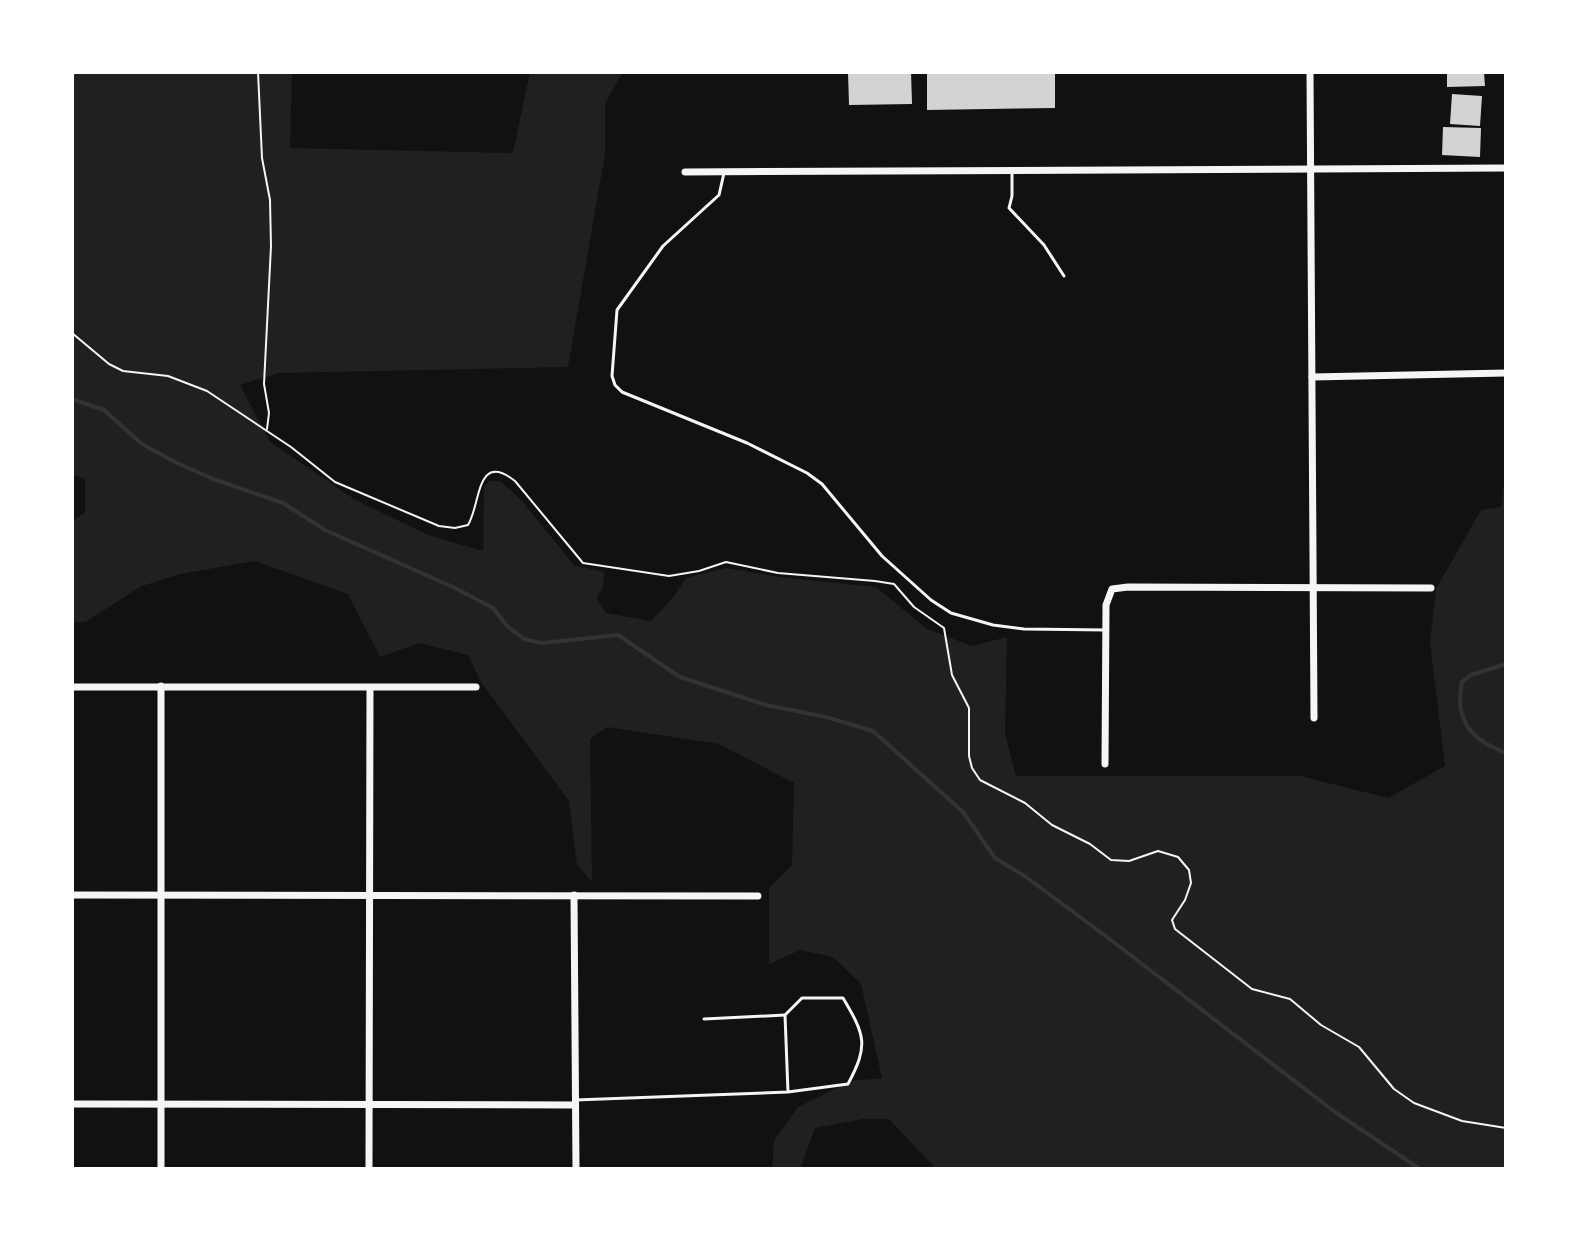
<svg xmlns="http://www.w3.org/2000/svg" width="1578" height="1241" viewBox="0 0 1578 1241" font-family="Cabin,sans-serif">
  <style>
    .green { fill: #202020 }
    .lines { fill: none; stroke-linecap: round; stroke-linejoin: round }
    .stream { stroke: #333; stroke-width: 4 }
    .building { fill: #d3d3d3 }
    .path { stroke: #f5f5f5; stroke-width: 2 }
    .service { stroke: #f5f5f5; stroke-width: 3 }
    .minor { stroke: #f5f5f5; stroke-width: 7 }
  </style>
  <rect width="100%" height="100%" fill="#111"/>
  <polygon class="green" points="72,72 292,72 290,148 513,153 530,72 623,72 605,103 605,154 568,367 279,373 240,385 270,442 354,499 428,535 483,551 484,487 489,481 500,481 522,501 574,565 604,572 603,587 597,598 606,613 651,621 671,600 686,578 726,568 786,578 876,587 927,629 972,646 1007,637 1005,733 1016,776 1300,776 1388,798 1445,766 1430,642 1436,589 1481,510 1501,507 1506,465 1506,1169 936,1169 889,1119 863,1119 815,1128 800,1169 772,1169 774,1141 798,1107 852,1081 882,1078 861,984 833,957 800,950 769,964 769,888 792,865 794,783 719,744 607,727 590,739 592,882 577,865 569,801 481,682 468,655 419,643 380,657 348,594 255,561 180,574 142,586 85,622 72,622 72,522 85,512 85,479 72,474"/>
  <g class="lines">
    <g class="stream">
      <polyline points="72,399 104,410 142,444 175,462 213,479 283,503 325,530 453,587 493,608 508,627 524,639 542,643 618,635 680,677 766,705 826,717 873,731 963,812 995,858 1026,877 1103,934 1335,1112 1420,1169"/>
      <path d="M 1506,664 L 1471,675 L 1462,682 C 1454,720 1471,740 1506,753"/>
    </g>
  </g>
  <g class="building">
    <polygon points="848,72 911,72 912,104 849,105"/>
    <polygon points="927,72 1055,72 1055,108 927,110"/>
    <polygon points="1447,72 1484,72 1485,86 1447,87"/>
    <polygon points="1452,94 1482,96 1480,126 1450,124"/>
    <polygon points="1443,127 1481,128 1480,157 1442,155"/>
  </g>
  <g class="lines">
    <g class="path">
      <polyline points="258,72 262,158 270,200 271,246 264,384 269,413 267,429"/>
      <polyline points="72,78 74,72"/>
      <path d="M 72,333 L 109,364 L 123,371 L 168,376 L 207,391 L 291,447 L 335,482 L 439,526 L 455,528 L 468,525 C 481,504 476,450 515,481 L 583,563 L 669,576 L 699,571 L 726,562 L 778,573 L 875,581 L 894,584 L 914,607 L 944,628 L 952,675 L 969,708 L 969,756 L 972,768 L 980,780 L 1025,803 L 1052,825 L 1090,844 L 1111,860 L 1129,861 L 1158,851 L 1178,857 L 1189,870 L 1191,883 L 1185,900 L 1172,920 L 1175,929 L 1252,989 L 1290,999 L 1321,1025 L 1359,1047 L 1394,1089 L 1414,1103 L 1462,1121 L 1506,1128"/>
    </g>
    <g class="service">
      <polyline points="1012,171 1012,196 1009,208 1044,245 1064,276"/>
      <polyline points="724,173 719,195 663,246 617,310 612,376 615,385 622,392 747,443 807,473 822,484 882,556 931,600 951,613 993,625 1024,629 1106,630"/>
      <polyline points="704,1019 785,1015"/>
      <path d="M 575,1100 L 788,1092 L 848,1084 C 869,1045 865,1035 843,998 L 802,998 L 785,1015 L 788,1092"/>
    </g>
    <g class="minor">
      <polyline points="1310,72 1314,718"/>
      <polyline points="685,172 1506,168"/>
      <polyline points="1312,377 1506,373"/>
      <polyline points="161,686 161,1169"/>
      <polyline points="72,687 476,687"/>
      <polyline points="1105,764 1106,605 1112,589 1128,587 1431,588"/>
      <polyline points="72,895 758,896"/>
      <polyline points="574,895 576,1169"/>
      <polyline points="72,1104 575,1105"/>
      <polyline points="369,1169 370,688"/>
    </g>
  </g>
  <rect width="1578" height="1241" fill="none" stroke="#ffffff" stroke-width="148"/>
</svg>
